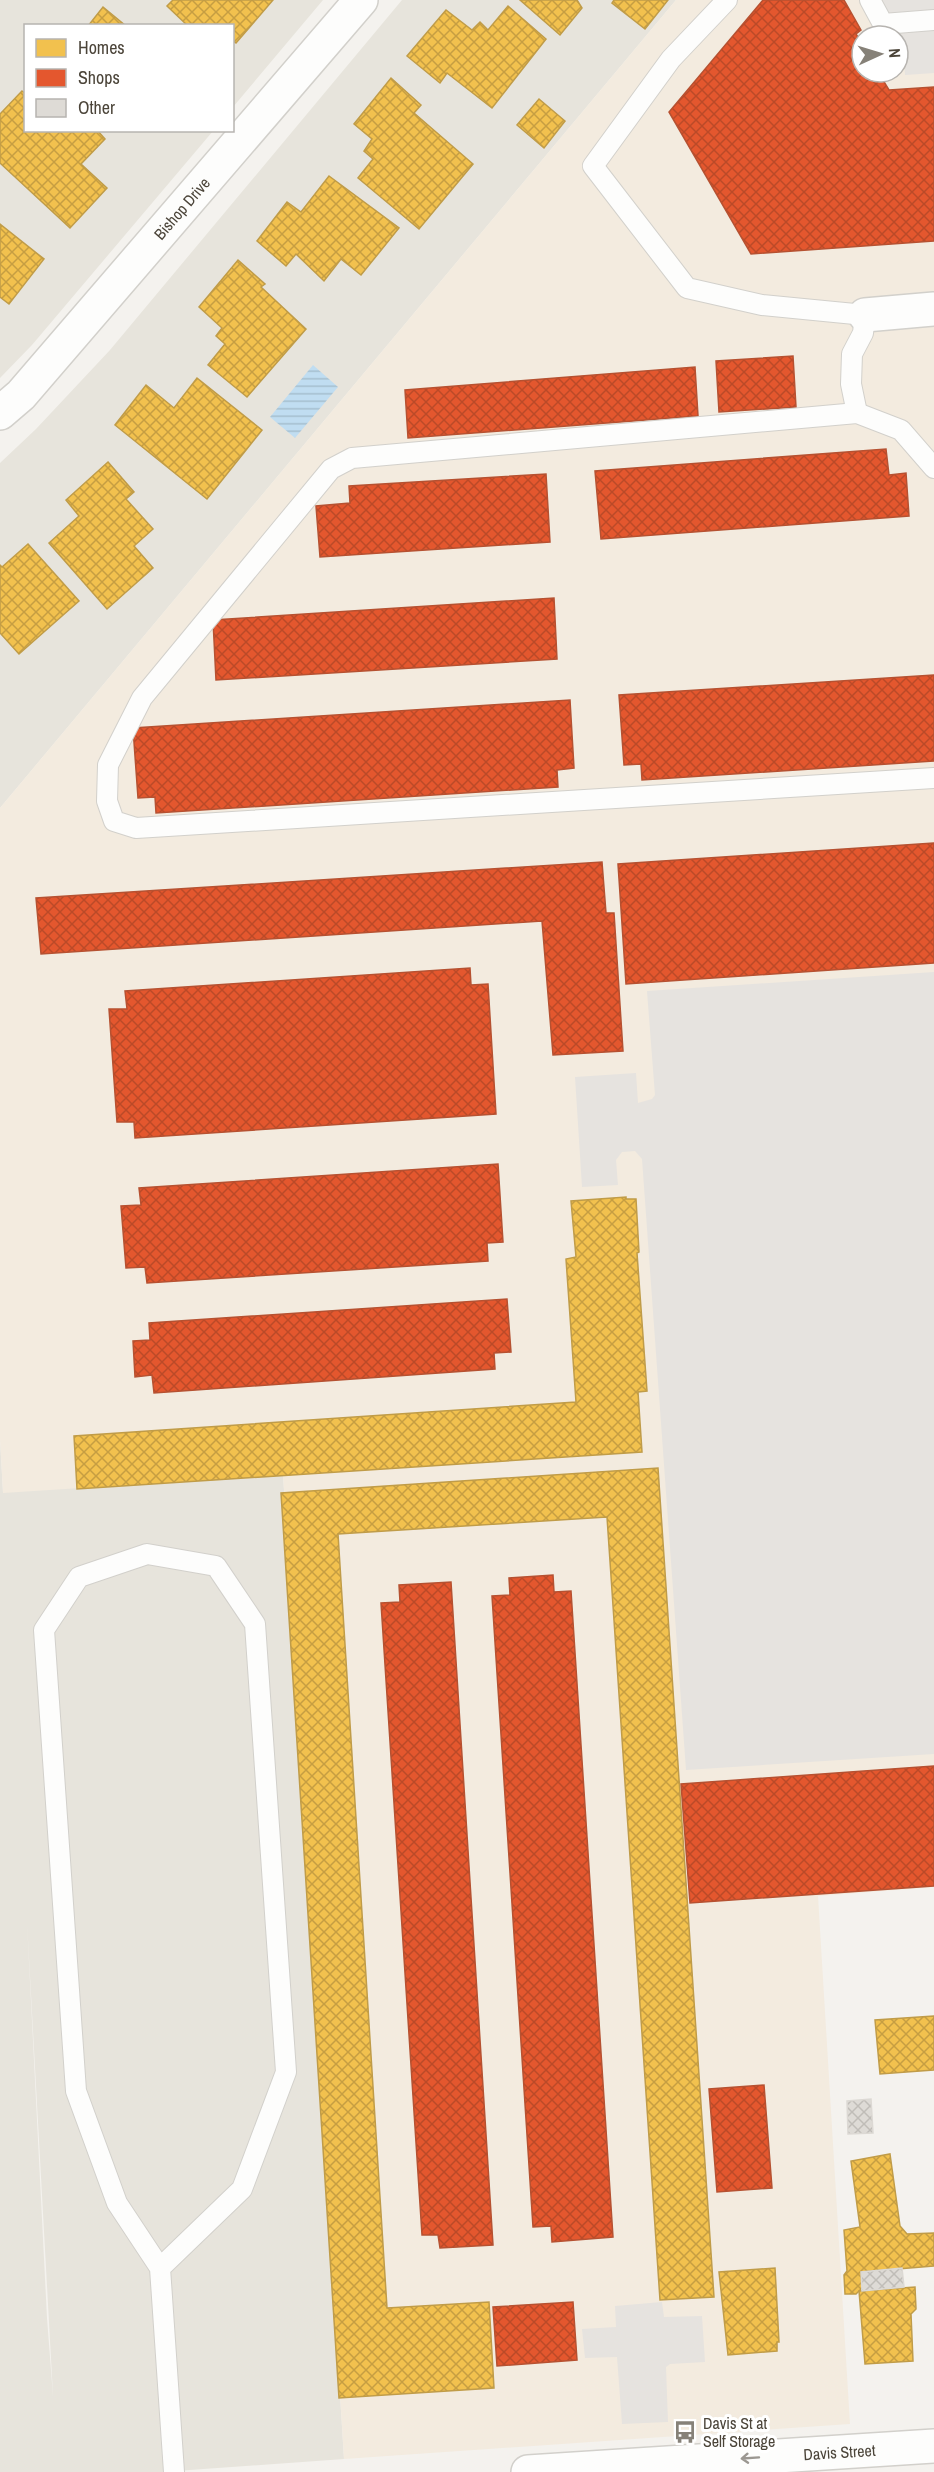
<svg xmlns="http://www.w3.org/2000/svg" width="934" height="2472" viewBox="0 0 934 2472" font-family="'Archivo Narrow',sans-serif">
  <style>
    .residential { fill: #e7e4dc; fill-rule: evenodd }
    .commercial { fill: #f3ebdf; fill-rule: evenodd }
    .parking { fill: #e6e3df }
    .water { fill: url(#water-rules) }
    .homes { fill: url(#homes-cross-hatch); stroke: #c09c48; stroke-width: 1.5 }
    .shops { fill: url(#shops-cross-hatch); stroke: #b65131; stroke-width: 1.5 }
    .building { fill: url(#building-cross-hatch); stroke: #dcd9d4; stroke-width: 1.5 }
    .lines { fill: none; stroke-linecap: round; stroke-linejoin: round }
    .service-casing { stroke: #d2d0cb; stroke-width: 22 }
    .minor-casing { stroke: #d2d0cb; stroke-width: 36 }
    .tertiary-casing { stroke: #d2d0cb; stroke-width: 36 }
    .service { stroke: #fdfdfc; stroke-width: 20 }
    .minor { stroke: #fdfdfc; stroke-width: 33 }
    .tertiary { stroke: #fdfdfc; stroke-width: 33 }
    .oneway { stroke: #9b9791 }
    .labels { text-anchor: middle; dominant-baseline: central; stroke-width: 6; stroke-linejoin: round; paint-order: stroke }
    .street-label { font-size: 16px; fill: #4b4439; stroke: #fff }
    .poi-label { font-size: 16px; fill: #4b4439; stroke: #fff; text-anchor: start }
  </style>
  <defs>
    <pattern id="water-rules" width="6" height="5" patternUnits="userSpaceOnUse" patternTransform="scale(1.5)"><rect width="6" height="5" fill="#c0ddf1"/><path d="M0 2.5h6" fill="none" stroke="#a6bfcf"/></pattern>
    <pattern id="homes-cross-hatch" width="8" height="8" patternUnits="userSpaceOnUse" patternTransform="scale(1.5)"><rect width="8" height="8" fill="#f2c14e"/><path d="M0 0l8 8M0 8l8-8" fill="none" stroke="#c69e42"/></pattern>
    <pattern id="shops-cross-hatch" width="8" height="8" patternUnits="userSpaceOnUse" patternTransform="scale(1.5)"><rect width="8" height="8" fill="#e4572e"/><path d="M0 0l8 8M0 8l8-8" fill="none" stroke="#bb4a28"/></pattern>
    <pattern id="building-cross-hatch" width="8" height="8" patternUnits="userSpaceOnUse" patternTransform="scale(1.5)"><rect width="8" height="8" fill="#dedbd6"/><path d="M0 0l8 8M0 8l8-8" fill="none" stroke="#c0bdb8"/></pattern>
  </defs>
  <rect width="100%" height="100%" fill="#f4f2ee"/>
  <g class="residential">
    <polygon points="0,0 323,0 233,107 232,26 26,26 26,130 213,131 32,345 0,378"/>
    <polygon points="402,0 676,0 0,808 0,463 36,429 110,350"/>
    <path d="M 0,1439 L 3,1492 L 283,1474 L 344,2459 L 162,2472 L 0,2472 ZM 27,1922 L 53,2395 L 53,2396 L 47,2318 Z"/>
  </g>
  <path class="commercial" d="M 676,0 L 934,0 L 934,1887 L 818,1896 L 850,2424 L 344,2459 L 283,1475 L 3,1493 L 0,1439 L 0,808 ZM 862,36 L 898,36 L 898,72 L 862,72 Z"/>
  <g class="parking">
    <polygon points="872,0 934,0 934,73 905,75 903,45"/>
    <polygon points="934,972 934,1754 686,1770 642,1159 635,1151 622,1152 616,1160 618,1185 582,1187 575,1077 636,1073 638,1103 652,1099 655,1095 647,991"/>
    <polygon points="662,2302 664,2317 702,2316 705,2362 670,2364 666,2367 668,2422 622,2424 617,2357 585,2358 582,2329 616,2327 615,2306"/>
  </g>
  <polygon class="water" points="313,365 338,387 295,438 270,417"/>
  <g class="homes">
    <polygon points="173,0 273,0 236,43 232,40 232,26 188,26 167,6"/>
    <polygon points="520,0 577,0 582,8 560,35"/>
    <polygon points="614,0 668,0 645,29 612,3"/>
    <polygon points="508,6 546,39 492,108 447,73 440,83 407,56 446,10 472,30 480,22 488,30"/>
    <polygon points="103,7 126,26 88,26"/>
    <polygon points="391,78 421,105 414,113 473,164 419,229 358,178 373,159 364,151 372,139 354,124"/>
    <polygon points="22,91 26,94 26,130 97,130 105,139 81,164 107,188 70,228 0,163 0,114"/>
    <polygon points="539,99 565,121 544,148 517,125"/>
    <polygon points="329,176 399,228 361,275 341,259 324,281 296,254 286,266 257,241 287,202 301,212"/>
    <polygon points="0,224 44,259 9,304 0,297"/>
    <polygon points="238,260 265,284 261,287 306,329 247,397 208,365 225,344 216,336 222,328 199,307"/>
    <polygon points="197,378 262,430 207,499 115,425 146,385 174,408"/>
    <polygon points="108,462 134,492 126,499 153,529 134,546 153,568 107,609 49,543 79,516 66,500"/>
    <polygon points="28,544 79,601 19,654 0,633 0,565 2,567"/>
    <polygon points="626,1197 626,1199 636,1199 639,1252 637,1253 647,1391 638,1392 642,1452 77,1489 74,1436 576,1402 566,1259 576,1257 571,1201"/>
    <polygon points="658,1468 714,2297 660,2300 607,1517 338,1534 387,2308 489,2302 494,2388 339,2398 281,1493"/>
    <polygon points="934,2016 934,2070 880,2074 875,2020"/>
    <polygon points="890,2154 900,2226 907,2234 934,2233 934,2266 861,2272 862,2288 856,2294 845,2294 844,2275 847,2271 844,2230 860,2227 851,2161"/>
    <polygon points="775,2268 779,2342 777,2342 777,2351 728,2355 719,2272"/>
    <polygon points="915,2287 916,2309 911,2314 913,2361 865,2364 859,2291"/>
  </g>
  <g class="shops">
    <polygon points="763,0 844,0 861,30 856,34 862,44 862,72 878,72 889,90 934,87 934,241 751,254 669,112"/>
    <polygon points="793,356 796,407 719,412 716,361"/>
    <polygon points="695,367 698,416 408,438 405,390"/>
    <polygon points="886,449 889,475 906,473 909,516 601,539 595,471"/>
    <polygon points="546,474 550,542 320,557 316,506 350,503 349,486"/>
    <polygon points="554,598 557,659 216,680 213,620"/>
    <polygon points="934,675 934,761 642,780 641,764 624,765 619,695"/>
    <polygon points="570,700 574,768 557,770 558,787 156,813 155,797 138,798 133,728"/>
    <polygon points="934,843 934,963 626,984 618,864"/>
    <polygon points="602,862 606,913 614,913 623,1051 553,1055 542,921 41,954 36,898"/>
    <polygon points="470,968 471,985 488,984 496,1114 135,1138 134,1122 117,1122 109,1009 127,1009 125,991"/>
    <polygon points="498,1164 503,1242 487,1243 488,1261 147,1283 145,1267 126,1268 121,1206 141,1205 139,1188"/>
    <polygon points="507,1299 511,1352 494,1353 495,1369 154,1393 152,1375 135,1377 133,1341 150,1340 149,1323"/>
    <polygon points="553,1575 554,1592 571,1591 613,2237 552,2242 551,2226 533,2227 492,1596 510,1595 509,1578"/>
    <polygon points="451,1582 493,2245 440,2248 438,2235 422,2235 381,1603 400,1602 399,1585"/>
    <polygon points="934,1766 934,1886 690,1903 681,1784"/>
    <polygon points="764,2085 772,2188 717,2192 709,2089"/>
    <polygon points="573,2302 577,2360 497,2366 493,2307"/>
  </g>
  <g class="building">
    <polygon points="871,2099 873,2133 848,2134 847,2101"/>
    <polygon points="902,2268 904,2287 862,2291 861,2272"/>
  </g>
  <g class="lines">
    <g class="service-casing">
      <g id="service">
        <polyline points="727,0 671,59 593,166 687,288 762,305 865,315 863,333 852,354 851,384 857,413"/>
        <polyline points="870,0 883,24 934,20"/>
        <polyline points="934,468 901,430 857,413 352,458 331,469 142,698 108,765 107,801 114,821 136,828 934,778"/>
        <polyline points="160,2268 242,2189 286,2072 255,1624 216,1566 147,1554 79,1577 44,1630 76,2091 117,2203 160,2268 174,2472"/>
      </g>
    </g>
    <g class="minor-casing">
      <g id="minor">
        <polyline points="865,315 934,309"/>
        <path id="s1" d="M 0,413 L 21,395 L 361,0"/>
      </g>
    </g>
    <g class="tertiary-casing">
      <g id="tertiary">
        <path id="s2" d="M 528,2472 L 934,2446"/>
      </g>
    </g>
    <use href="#service" class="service"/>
    <use href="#minor" class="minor"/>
    <use href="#tertiary" class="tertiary"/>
  </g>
  <defs><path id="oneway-shaft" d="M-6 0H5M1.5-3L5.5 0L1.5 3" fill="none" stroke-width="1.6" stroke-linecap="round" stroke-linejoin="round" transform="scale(1.5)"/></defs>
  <use class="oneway" href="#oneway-shaft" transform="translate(750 2458) rotate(176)"/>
  <defs>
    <g id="bus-bare" transform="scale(1.8)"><path d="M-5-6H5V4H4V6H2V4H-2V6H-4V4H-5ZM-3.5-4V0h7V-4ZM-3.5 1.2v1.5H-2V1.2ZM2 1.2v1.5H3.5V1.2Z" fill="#868178" stroke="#fff" stroke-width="2.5" paint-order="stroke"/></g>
  </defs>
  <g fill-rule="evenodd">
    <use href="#bus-bare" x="685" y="2432"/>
  </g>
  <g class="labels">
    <g class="street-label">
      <text stroke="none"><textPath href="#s1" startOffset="274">Bishop Drive</textPath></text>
      <text stroke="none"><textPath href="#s2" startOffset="312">Davis Street</textPath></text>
    </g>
    <g class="poi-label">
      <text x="703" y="2423">Davis St at<tspan x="703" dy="18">Self Storage</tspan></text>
    </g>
  </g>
  <rect x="24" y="24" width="210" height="108" fill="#ffffff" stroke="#b7b4b0" stroke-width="1.5"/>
  <rect x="36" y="39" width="30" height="18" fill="#f2c14e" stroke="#b7b4b0" stroke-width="1.5"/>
  <text x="78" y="54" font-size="18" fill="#4b4439">Homes</text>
  <rect x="36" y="69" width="30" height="18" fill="#e4572e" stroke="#b7b4b0" stroke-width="1.5"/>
  <text x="78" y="84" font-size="18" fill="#4b4439">Shops</text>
  <rect x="36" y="99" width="30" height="18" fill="#dedbd6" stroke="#b7b4b0" stroke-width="1.5"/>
  <text x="78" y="114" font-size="18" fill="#4b4439">Other</text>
  <g transform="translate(880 54) rotate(86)"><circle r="28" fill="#ffffff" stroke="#b7b4b0" stroke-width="1.5"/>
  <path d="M0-4.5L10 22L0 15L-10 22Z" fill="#868178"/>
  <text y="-9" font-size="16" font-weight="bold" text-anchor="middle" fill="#4b4439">N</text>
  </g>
</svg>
